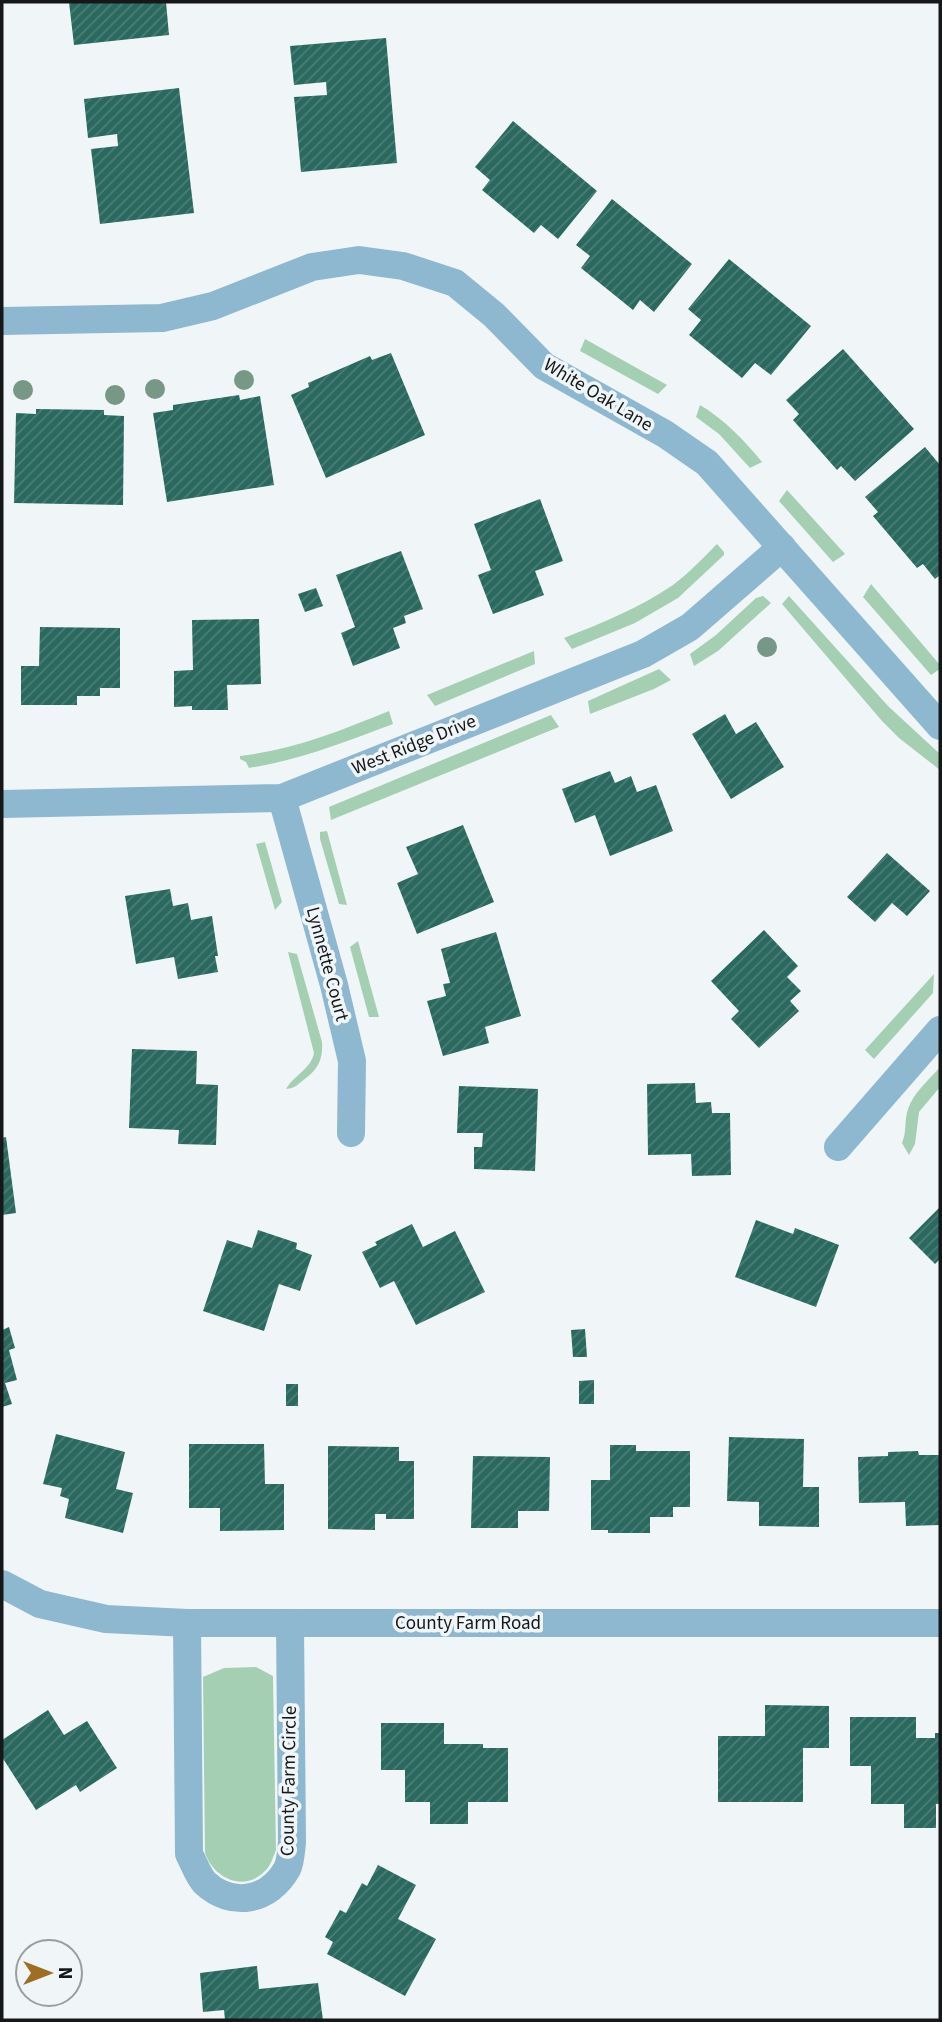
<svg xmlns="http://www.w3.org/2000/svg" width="942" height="2022" viewBox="0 0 942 2022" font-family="'Source Sans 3',sans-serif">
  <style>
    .green { fill: #a5cfb3 }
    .building { fill: url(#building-hatch) }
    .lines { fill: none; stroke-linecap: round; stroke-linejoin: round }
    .minor { stroke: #8eb7d0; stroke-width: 28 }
    .tree { fill: #779787 }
    .labels { text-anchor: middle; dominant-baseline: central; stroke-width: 7; stroke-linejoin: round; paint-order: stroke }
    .street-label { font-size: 19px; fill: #151718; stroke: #f0f6f7 }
  </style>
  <defs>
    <pattern id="building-hatch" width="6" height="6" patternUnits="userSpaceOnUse" patternTransform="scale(1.75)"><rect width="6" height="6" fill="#2a695f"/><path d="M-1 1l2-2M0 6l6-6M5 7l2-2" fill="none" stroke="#4e7d76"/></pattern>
  </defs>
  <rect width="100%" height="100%" fill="#f0f6f7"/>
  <g class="green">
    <polygon points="585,339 667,385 658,394 580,351"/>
    <path d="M 700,405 C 725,420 744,440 762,462 L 750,468 L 719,434 L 696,417 Z"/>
    <polygon points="787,490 845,554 833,562 779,501"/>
    <path d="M 717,544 L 724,552 L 724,555 L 678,598 L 635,623 L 572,649 L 564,638 C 602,623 639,608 673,585 C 689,573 703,558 717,544 Z"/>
    <polygon points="871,584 940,665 940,669 931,675 863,597"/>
    <polygon points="763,596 771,603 718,651 694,666 690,654 716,635 756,598"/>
    <polygon points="789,596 888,706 940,754 940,770 899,738 882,721 782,604"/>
    <polygon points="534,651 535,664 435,706 427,695"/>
    <polygon points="659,669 671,680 654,689 590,714 588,701"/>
    <path d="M 389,711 L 393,724 C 345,742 300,760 249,768 L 246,762 L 240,759 L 240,756 C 293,750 340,731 389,711 Z"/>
    <polygon points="551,715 559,727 331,820 329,807"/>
    <polygon points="327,831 347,905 339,904 320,839 320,832"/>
    <polygon points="265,842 282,902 275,910 256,844"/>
    <polygon points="358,941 379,1017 369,1017 350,947"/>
    <path d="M 288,952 L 297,954 L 322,1042 C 323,1058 319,1068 306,1078 C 298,1084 296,1088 286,1089 C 294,1075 311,1069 314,1053 Z"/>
    <polygon points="934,974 933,993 874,1059 865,1050"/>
    <path d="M 940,1067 L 940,1087 L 919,1112 L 915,1144 L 909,1155 L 902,1143 C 907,1132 904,1120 908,1109 C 913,1093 929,1080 940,1067 Z"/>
    <path d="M 256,1667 L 273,1676 L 276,1850 C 273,1857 271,1865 266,1870 C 245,1893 214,1879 205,1853 L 203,1677 L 224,1668 Z"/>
  </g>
  <g class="building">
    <polygon points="69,2 166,2 169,35 74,45"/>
    <polygon points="386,38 397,163 301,172 294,97 327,95 326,82 294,85 290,46"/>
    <polygon points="179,88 194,213 100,224 91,149 118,146 117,134 88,138 84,99"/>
    <polygon points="513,121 597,191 558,239 541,225 534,233 482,190 490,180 475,167"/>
    <polygon points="612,199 692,264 654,312 640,300 633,310 581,268 590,256 576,245"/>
    <polygon points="729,259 811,326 771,375 755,363 742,378 689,335 701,320 688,309"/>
    <polygon points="843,349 914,429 855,481 841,466 837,470 793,420 799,414 786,400"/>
    <polygon points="391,353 425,435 326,478 291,395 309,387 308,383 370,356 372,360"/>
    <polygon points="239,395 240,400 260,396 274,485 167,502 153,413 173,410 173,405"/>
    <polygon points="36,409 104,410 104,415 124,416 123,505 14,503 16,413 36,414"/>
    <polygon points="925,447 940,465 940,575 935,579 923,564 917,568 873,516 878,512 865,497"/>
    <polygon points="540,499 563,561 535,571 544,595 493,614 478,575 491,570 474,524"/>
    <polygon points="401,551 423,609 404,616 406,623 393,628 400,648 353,666 341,633 355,627 336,575"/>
    <polygon points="316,588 323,606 305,612 298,594"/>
    <polygon points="259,619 261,684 227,685 228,710 192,710 192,706 174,707 174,671 193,670 192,620"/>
    <polygon points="40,627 120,628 120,688 100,688 100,696 77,696 77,705 21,705 21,666 39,666"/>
    <polygon points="725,714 736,734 756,722 784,767 731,799 692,734"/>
    <polygon points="610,771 615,783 631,776 637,792 656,785 673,831 610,856 595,815 575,823 562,789"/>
    <polygon points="463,825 494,902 417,934 397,883 418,874 406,847"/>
    <polygon points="887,853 930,891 907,916 892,903 875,922 847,897"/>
    <polygon points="170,889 173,906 188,903 191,920 212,916 218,956 215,956 218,972 178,979 174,957 136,964 125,896"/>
    <polygon points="764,930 798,966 787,977 801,991 790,1001 799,1011 759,1048 731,1019 739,1011 711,981"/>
    <polygon points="496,932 521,1016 485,1027 489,1043 443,1056 427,1001 446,996 443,984 450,983 441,949"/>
    <polygon points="132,1049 197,1051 196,1084 218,1085 216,1145 178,1144 179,1130 129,1128"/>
    <polygon points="695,1083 696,1103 711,1102 712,1113 730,1113 731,1175 692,1176 691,1154 648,1155 647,1084"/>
    <polygon points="459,1086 538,1089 535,1171 474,1169 474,1147 482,1147 483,1133 457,1133"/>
    <polygon points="6,1137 16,1213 2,1215 2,1138"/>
    <polygon points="940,1207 940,1259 935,1264 909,1238"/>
    <polygon points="756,1220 793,1234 795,1228 839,1245 816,1307 735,1277"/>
    <polygon points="412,1224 423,1247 455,1231 485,1292 416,1325 394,1281 380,1288 362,1252 377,1245 375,1242"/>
    <polygon points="258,1230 297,1243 296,1249 312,1255 300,1291 279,1284 264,1331 203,1311 227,1240 252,1248"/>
    <polygon points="9,1327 15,1348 9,1350 17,1380 5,1383 12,1404 2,1407 2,1330"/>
    <polygon points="585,1329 587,1357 573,1357 571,1330"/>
    <polygon points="594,1380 594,1404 579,1404 579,1381"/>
    <rect x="286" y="1384" width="12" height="22"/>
    <polygon points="56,1434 125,1452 116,1489 133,1493 123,1533 65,1518 69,1499 60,1496 62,1488 43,1484"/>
    <polygon points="729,1437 804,1439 803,1487 819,1487 819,1527 759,1526 759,1502 727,1501"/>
    <polygon points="189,1444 264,1444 265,1484 284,1484 284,1530 220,1531 220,1508 189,1508"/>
    <polygon points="610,1445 636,1445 636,1451 690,1451 690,1507 673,1507 673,1517 650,1517 650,1533 608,1533 608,1530 591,1530 591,1480 610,1480"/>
    <polygon points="328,1446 399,1447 399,1461 414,1461 414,1519 386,1519 386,1514 375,1514 375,1530 328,1529"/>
    <polygon points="918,1451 919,1455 940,1455 940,1525 906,1526 905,1502 859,1503 858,1457 888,1456 888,1452"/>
    <polygon points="473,1456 550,1457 549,1511 518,1511 518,1528 471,1528"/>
    <polygon points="765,1705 829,1706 829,1748 803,1748 803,1802 718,1802 718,1736 765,1736"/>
    <polygon points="48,1710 64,1735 87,1721 117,1768 80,1792 76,1785 36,1810 2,1757 2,1740"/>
    <polygon points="850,1717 916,1717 916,1738 935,1738 935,1733 940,1733 940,1804 936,1804 936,1828 904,1828 904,1804 871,1804 871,1766 850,1766"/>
    <polygon points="381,1723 444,1723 444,1744 483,1744 483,1748 508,1748 508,1802 468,1802 468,1824 430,1824 430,1802 405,1802 405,1770 381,1770"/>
    <polygon points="378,1865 416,1885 398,1919 436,1939 405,1996 327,1954 333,1942 325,1937 340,1910 346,1913 362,1883 367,1886"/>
    <polygon points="257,1966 259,1989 318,1983 323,2020 225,2020 224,2010 203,2012 200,1973"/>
  </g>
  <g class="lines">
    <g class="minor">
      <polyline points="2,321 162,318 213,306 312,267 359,260 403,266 455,283 494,315 544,366 665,434 707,463 940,726"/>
      <polyline points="282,798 334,985 352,1061 351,1133"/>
      <polyline points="2,804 282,798 643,654 690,627 782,547"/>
      <polyline points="838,1147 940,1030"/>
      <polyline points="2,1584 40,1604 106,1619 187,1623 940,1623"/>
      <path d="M 187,1623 L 189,1854 C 194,1863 198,1876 205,1883 C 232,1908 269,1901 287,1869 C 291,1861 291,1850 292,1842 L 290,1624"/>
    </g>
  </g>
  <g class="tree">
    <circle cx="244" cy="380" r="10"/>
    <circle cx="155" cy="389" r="10"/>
    <circle cx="23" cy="390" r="10"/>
    <circle cx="115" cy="395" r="10"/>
    <circle cx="767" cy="647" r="10"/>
  </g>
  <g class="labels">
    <g class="street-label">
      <text transform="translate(598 395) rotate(31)">White Oak Lane</text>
      <text transform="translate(414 745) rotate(-22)">West Ridge Drive</text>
      <text transform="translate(327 964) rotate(75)">Lynnette Court</text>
      <text x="468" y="1623">County Farm Road</text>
      <text transform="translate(289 1781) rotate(-89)">County Farm Circle</text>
    </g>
  </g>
  <rect width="942" height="2022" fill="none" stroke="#151718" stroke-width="7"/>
  <g transform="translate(49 1973) rotate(90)"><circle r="33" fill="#f0f6f7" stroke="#989d9e" stroke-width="2"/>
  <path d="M0-5L12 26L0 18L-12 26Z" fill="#9e6f22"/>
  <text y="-10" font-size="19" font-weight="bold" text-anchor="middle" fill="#151718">N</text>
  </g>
</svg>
